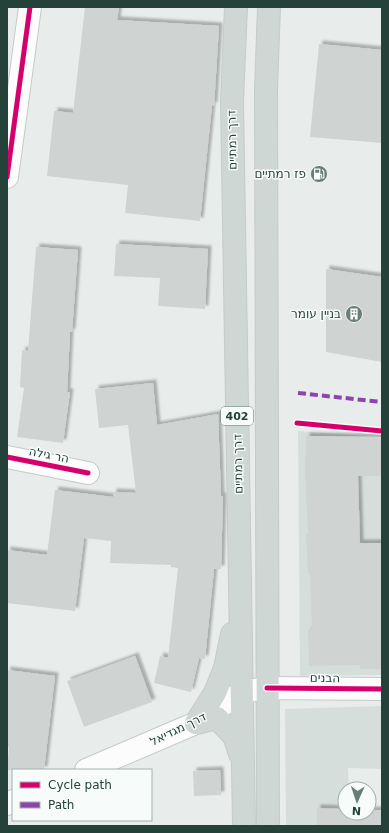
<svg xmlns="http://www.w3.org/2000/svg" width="389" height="833" viewBox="0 0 389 833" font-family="'DejaVu Sans',Heebo,sans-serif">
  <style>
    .built { fill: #d6dedb }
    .building { fill: #cfd4d2; filter: url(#shadow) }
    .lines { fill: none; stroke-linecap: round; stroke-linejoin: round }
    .street-casing { stroke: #c5cac8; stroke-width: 24 }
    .secondary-casing { stroke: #c3cbc8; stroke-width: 24 }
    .primary-casing { stroke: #c3ccc9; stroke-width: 24 }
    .street { stroke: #fcfcfc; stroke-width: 22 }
    .secondary { stroke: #fcfcfc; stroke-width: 22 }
    .primary { stroke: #cfd7d5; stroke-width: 22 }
    .quiet { stroke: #8e44ad; stroke-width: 4; stroke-dasharray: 8 4; stroke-linecap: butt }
    .cycleway-casing { stroke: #f7fbf9; stroke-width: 8 }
    .cycleway { stroke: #d6006c; stroke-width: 5 }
    .labels { text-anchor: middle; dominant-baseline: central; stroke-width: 3; stroke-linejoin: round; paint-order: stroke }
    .shield { fill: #f7fbf9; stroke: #637a73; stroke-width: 1 }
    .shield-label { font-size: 11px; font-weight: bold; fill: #24423a }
    .street-label { font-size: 12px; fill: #24423a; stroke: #f7fbf9 }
    .poi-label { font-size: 12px; fill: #24423a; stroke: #f7fbf9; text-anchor: end }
  </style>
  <defs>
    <filter id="shadow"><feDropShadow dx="3.5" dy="-3.5" stdDeviation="1" flood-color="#0004"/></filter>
  </defs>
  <rect width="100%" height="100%" fill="#e8edeb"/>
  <g class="built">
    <polygon points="298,431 382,437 382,675 300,676"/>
    <polygon points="382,706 382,769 348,768 349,789 345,789 345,813 351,826 286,826 285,709"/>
  </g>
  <g class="building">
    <polygon points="85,7 119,7 117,20 219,26 214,106 212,105 200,221 125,213 128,185 47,176 54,111 73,113"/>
    <polygon points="319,44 382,50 382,143 310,137"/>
    <polygon points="116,244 208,249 205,309 158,306 160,278 114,276"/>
    <polygon points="36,247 78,250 72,332 70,332 67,392 70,392 63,443 17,437 24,388 20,387 22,350 28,351"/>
    <polygon points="326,269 382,277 382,362 326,352"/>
    <polygon points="153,383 157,425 218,414 221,496 223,496 221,569 214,569 205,659 199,658 191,692 154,683 160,656 168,658 178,568 171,567 171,565 110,563 111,541 84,538 75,611 7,603 7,550 47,555 55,490 113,497 113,492 136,493 128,425 99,428 95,389"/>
    <polygon points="306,436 382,437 382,476 358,476 360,543 382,543 382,669 360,669 360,665 309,666 308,630 312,629 310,574 308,575 306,534 308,534 305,473"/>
    <polygon points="135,656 152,702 84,727 67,681"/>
    <polygon points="7,670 55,676 44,770 7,770 9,747 7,747"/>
    <polygon points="220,770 221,795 194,796 193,771"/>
    <polygon points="317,808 345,809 345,813 369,813 369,810 382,810 382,826 317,826"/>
  </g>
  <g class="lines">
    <g class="street-casing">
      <g id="street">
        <polyline points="7,177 30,7"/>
        <polyline points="7,457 88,473"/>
      </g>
    </g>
    <g class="secondary-casing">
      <g id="secondary">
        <polyline points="86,770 196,723 242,692 267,688 382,689"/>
        <polyline points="7,804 13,801"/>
      </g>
    </g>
    <g class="primary-casing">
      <g id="primary">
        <polyline points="236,7 232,102 244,826"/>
        <polyline points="196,723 215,693 225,668 232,634"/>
        <polyline points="196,723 217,718 234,736 240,754"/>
        <polyline points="268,826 266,89 269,7"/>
      </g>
    </g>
    <use href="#street" class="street"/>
    <use href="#secondary" class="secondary"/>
    <use href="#primary" class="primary"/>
    <polyline class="quiet" points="298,393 382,402"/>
    <g class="cycleway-casing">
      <g id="cycleway">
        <polyline points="7,177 30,7"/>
        <polyline points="297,423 382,431"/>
        <polyline points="7,457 88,473"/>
        <polyline points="267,688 382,689"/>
      </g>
    </g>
    <use href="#cycleway" class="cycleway"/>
  </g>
  <defs>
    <g id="fuel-disc" transform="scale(0.9)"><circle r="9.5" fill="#697e78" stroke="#f7fbf9"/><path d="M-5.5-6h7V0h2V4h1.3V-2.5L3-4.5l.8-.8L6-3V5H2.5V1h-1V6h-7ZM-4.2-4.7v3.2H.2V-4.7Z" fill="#fff"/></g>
    <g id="building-disc" transform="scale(0.9)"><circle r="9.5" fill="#697e78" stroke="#f7fbf9"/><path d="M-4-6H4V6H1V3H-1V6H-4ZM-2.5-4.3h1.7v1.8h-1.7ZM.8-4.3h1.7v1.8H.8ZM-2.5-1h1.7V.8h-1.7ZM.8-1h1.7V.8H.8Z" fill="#fff"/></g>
  </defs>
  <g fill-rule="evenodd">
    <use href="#fuel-disc" x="319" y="174"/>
    <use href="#building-disc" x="354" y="314"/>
  </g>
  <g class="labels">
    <rect class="shield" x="221" y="407" width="32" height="18" rx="3"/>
    <g class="shield-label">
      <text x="237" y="416">402</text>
    </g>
    <g class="street-label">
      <text transform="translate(232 140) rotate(-91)">דרך רמתיים</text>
      <text transform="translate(49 455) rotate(11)">הר גילה</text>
      <text transform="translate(238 464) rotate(-91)">דרך רמתיים</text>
      <text transform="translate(325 678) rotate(1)">הבנים</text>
      <text transform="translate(178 729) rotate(-26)">דרך מגדיאל</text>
    </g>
    <g class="poi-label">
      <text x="306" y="174">פז רמתיים</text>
      <text x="341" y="314">בניין עומר</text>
    </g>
  </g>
  <rect width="389" height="833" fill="none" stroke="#24423a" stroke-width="16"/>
  <rect x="12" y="769" width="140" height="52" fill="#f7fbf9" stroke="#a3b1ad"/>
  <rect x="20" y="782" width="20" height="6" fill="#d6006c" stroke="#a3b1ad"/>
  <text x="48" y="789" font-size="12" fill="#24423a">Cycle path</text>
  <rect x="20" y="802" width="20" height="6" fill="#8e44ad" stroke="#a3b1ad"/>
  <text x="48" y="809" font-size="12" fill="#24423a">Path</text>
  <g transform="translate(357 801) rotate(183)"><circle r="19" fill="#f7fbf9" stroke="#a3b1ad"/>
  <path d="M0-3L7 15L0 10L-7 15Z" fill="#697e78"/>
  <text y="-6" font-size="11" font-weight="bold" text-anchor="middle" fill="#24423a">N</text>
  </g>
</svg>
